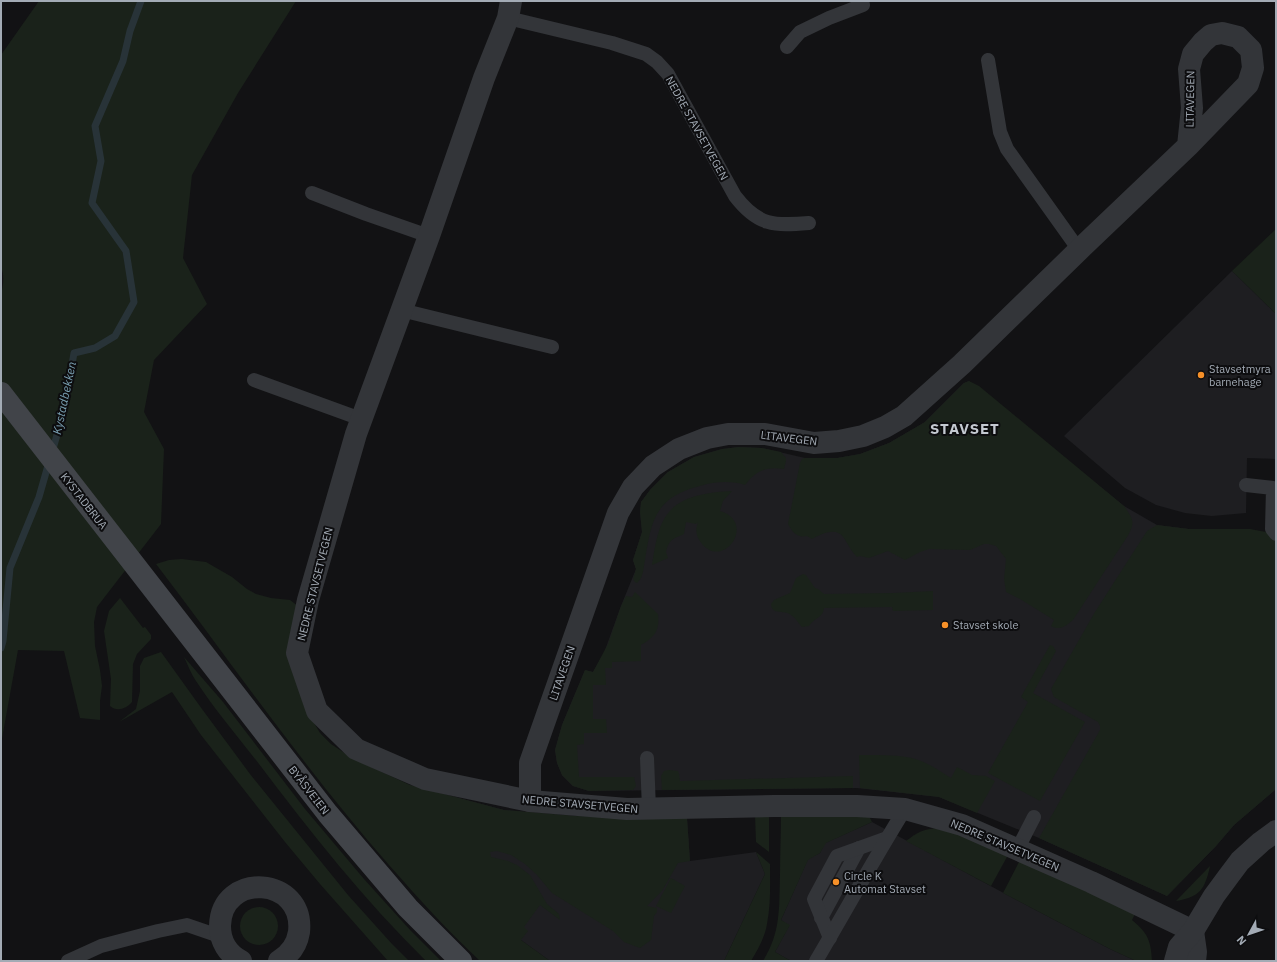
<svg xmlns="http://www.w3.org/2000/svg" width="1277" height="962" viewBox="0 0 1277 962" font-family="'IBM Plex Sans',sans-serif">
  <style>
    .built { fill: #1e1e21 }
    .green { fill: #1a221a }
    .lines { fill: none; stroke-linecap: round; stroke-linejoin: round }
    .stream { stroke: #283338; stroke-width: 7 }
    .service { stroke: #333539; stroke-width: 14 }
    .minor { stroke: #333539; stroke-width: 22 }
    .tertiary { stroke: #333539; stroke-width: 22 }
    .secondary { stroke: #414449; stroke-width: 22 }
    .poi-dot { fill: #f69028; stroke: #0d0d0f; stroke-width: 1.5 }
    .labels { text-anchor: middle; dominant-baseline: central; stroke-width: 4; stroke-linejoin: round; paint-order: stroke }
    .street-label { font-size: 11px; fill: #a3abb5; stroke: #0d0d0f }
    .poi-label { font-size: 11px; fill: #a3abb5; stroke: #0d0d0f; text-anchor: start }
    .water-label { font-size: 12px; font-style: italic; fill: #799fb1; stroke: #0d0d0f }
    .district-label { font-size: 15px; font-weight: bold; letter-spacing: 1px; fill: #c4c9d1; stroke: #0d0d0f }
  </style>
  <rect width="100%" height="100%" fill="#121214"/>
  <g class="built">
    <polygon points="1232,271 1276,314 1276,459 1247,458 1246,513 1212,516 1185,513 1156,505 1125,488 1064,436"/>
    <polygon points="969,381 1124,506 1157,525 1189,529 1250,529 1276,542 1276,789 1234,825 1216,846 1167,896 1039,838 939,797 857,788 589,791 573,786 562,775 557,763 555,750 562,725 585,670 593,672 604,653 621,606 636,569 633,560 642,532 640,512 641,502 650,490 668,472 694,457 722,449 739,447 762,448 805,458 837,458 860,454 889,443 925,422 964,383"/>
    <polygon points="410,785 504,810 576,816 687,818 690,861 756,852 765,874 724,961 550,961 521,940"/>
    <polygon points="872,822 1011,897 1110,949 1136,961 791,961 775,952 789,926 781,920 808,859 820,853 825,843"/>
  </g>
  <g class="green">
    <path d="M 39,1 L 296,1 L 238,93 L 192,175 L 183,258 L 207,304 L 154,360 L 144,412 L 164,449 L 161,524 L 97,607 L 94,622 L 95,646 L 100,670 L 102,686 L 100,701 L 100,720 L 80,718 L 64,651 L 18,650 L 1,744 L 1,295 C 3,285 5,277 1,267 L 1,55 Z"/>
    <polygon points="1276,229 1276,314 1232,271"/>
    <path d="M 969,381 L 979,386 L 1124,506 C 1133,519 1136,522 1127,537 L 1073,620 C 1066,626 1059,631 1051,626 L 1054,620 L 1020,599 L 1006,592 L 1004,579 L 1006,559 L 996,546 L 989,544 L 984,544 L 970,550 L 929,549 L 920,552 L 905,560 L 888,551 L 869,558 L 860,556 L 857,557 C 851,551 848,544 844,538 C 836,526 821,534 812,539 L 807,536 C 797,538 792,532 788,524 L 800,463 L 802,459 L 805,458 L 837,458 L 860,454 L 889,443 L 925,422 L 964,383 Z"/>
    <path d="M 739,447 L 762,448 L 781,452 L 786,458 L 786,461 L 784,469 C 766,466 756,471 745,485 C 731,480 713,482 700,486 C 652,498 651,524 644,566 C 643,572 642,579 637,583 L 635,582 L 633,579 L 636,569 L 633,560 L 642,532 L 640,512 L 641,502 L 650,490 L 668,472 L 694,457 L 722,449 Z"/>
    <path d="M 732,491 L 723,501 L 720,511 C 757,522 724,570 702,544 C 696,537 695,530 698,522 L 696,524 L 686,522 L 684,534 C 673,539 669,539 666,552 L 668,558 L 652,565 C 655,548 657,526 669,512 C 683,495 711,492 732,491 Z"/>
    <polygon points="1157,525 1189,529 1250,529 1266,532 1276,542 1276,789 1234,825 1216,846 1167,896 1039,838 1100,730 1100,726 1098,722 1054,697 1051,689 1095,612 1147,531"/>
    <path d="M 182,559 L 206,562 L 232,577 L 247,589 L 256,594 L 271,598 L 290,600 L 299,607 L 310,716 L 320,733 L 331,744 L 346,754 L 367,765 L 410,785 L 504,810 L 576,816 L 687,818 L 690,861 L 678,863 L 662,891 L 647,906 L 657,908 L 657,912 L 654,916 L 651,940 L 640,948 L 624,942 L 613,931 L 552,893 L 537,875 L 525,864 L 511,855 L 497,851 L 490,852 L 491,857 L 508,861 L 517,865 L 530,875 L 547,904 L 559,914 L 560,920 L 540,905 L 524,927 L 528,931 L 521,940 L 550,961 L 480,961 C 448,931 418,898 389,865 C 305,769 233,665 156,564 L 169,560 Z"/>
    <path d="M 803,574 L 806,575 L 815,588 L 818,589 L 824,594 L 893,593 L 933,591 L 933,610 L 893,611 L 892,607 L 824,608 C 823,618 815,617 809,626 L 802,627 C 798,623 796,618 791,615 C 784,609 772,616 771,604 L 774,600 L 790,593 L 796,578 Z"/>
    <path d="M 635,592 L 658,614 C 660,630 655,637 641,645 L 641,661 L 612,662 L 612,668 L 605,668 L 606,685 L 593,685 L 593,719 L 606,719 L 607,733 L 584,733 L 584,744 L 577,745 L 579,777 L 634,777 L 636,786 L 633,790 L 589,791 L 573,786 L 562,775 L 557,763 L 555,750 L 562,725 L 585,670 L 593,672 L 608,644 L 621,606 L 626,596 L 632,597 Z"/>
    <path d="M 120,598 L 143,628 L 145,627 L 151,635 L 151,639 L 137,654 L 133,664 L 132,702 C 126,709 117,712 110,706 L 111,679 L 104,631 L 109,611 Z"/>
    <polygon points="1050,645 1053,646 1056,651 1033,693 1085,722 1040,801 988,773 1028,702 1021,697"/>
    <polygon points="161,652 202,709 250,774 348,895 392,944 409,961 388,961 320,884 285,842 201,735 172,692 119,722 136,709 140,691 140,666 144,658"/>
    <path d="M 184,657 L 223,702 L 305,809 L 364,879 L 411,931 L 441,961 L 426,961 C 364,900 311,833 259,764 C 238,737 215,710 196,681 C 191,674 188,665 184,657 Z"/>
    <path d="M 859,755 C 876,755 906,754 921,761 C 932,765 941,772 951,778 L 957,767 L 972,775 L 986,776 L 995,781 L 977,813 L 939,797 L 860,788 Z"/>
    <polygon points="669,770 678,771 679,774 680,781 853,776 853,788 662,790 661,776 664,771"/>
    <path d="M 781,814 L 869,816 L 872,822 L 826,843 L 820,853 L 808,860 L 781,920 L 790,925 L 775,952 L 791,961 L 763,961 C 781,932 779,908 780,875 C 780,855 781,834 781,814 Z"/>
    <polygon points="755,815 769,817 769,852 756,842"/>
    <path d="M 938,828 L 955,832 L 1008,855 L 991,886 L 906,841 C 918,832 923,829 938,828 Z"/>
    <path d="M 756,852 L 770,864 C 770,883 771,904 767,924 C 765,937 758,949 751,961 L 724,961 L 765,874 Z"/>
    <path d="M 1020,860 L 1136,912 L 1132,920 C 1148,933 1151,941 1152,961 L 1136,961 L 1110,949 L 1003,893 Z"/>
    <path d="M 1210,866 C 1205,889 1200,897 1176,901 Z"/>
    <polygon points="671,878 685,886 671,913 656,906"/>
    <circle cx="259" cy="926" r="19"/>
  </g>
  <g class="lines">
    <g class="stream">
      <polyline points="52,452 64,411 74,353 95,348 115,336 134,302 126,251 92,203 101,161 95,126 123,61 130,31 141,1"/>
      <polyline points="1,648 3,641 10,568 39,497 49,462"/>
    </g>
    <g class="service">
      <path d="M 508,18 L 612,43 L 646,54 L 657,62 L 668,74 L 735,196 C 758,226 774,226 809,223"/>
      <polyline points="787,47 800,32 829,18 863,5 862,1"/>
      <polyline points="988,60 1000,132 1007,149 1079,250"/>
      <polyline points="312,193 366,214 429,236"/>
      <polyline points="401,310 552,347"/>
      <polyline points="254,380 361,419"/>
      <polyline points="1246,485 1273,488 1272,529 1276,534"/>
      <polyline points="647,758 649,809"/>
      <polyline points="1017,850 1034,817"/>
      <polyline points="821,918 859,848"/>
      <polyline points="830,938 814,899 837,856 887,838"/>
      <polyline points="68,961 101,946 158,931 187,925 222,937"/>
      <path d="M 816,961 C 846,910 874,859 905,809"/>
    </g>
    <g class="minor">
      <polyline points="511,1 508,18 484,78 429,236 356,434 308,600 297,653 317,711 356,749 425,779 530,801 627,809 774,806 857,806 905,809 962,825 1091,882 1193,931"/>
      <polyline points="530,801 530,763 618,513 633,487 653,466 679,449 707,438 728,434 765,434 814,443 839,441 863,436 885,427 904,416 962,364 1079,250 1188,146 1248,84 1253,68 1251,50 1238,37 1222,33 1211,35 1203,42 1193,54 1189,69 1192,108 1188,146"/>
      <path d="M 241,961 C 228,954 220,941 220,926 C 221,871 305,876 299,932 C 297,945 289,955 279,961"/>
    </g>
    <g class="tertiary">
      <polyline points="1193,931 1196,952 1195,961"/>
      <polyline points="1175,961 1179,947 1193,931 1214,896 1228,877 1240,861 1261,842 1276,831"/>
    </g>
    <polyline class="secondary" points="1,393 328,814 408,908 461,961"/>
  </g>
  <g class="poi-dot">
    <circle cx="1201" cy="375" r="4"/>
    <circle cx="945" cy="625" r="4"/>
    <circle cx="836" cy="882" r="4"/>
  </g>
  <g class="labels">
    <g class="street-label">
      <text transform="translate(1190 99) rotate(-89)">LITAVEGEN</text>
      <text transform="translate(697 128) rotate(61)">NEDRE STAVSETVEGEN</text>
      <text transform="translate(789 438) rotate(7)">LITAVEGEN</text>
      <text transform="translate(84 501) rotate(52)">KYSTADBRUA</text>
      <text transform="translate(315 584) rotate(-76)">NEDRE STAVSETVEGEN</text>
      <text transform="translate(562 673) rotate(-71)">LITAVEGEN</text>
      <text transform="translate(309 790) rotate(52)">BYÅSVEIEN</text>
      <text transform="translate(580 804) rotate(5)">NEDRE STAVSETVEGEN</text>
      <text transform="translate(1005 845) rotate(23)">NEDRE STAVSETVEGEN</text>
    </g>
    <g class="poi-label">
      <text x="1209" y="369">Stavsetmyra<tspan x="1209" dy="13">barnehage</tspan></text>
      <text x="953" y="625">Stavset skole</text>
      <text x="844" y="876">Circle K<tspan x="844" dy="13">Automat Stavset</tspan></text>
    </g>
    <g class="water-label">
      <text transform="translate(64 398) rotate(-78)">Kystadbekken</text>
    </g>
    <g class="district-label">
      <text x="965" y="428">STAVSET</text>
    </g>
  </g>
  <rect width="1277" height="962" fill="none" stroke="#a3abb5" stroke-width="4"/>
  <g transform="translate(1249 934) rotate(230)" stroke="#0d0d0f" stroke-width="3" paint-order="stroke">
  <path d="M0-3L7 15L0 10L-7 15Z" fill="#a3abb5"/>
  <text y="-6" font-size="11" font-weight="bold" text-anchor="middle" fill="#a3abb5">N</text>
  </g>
</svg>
